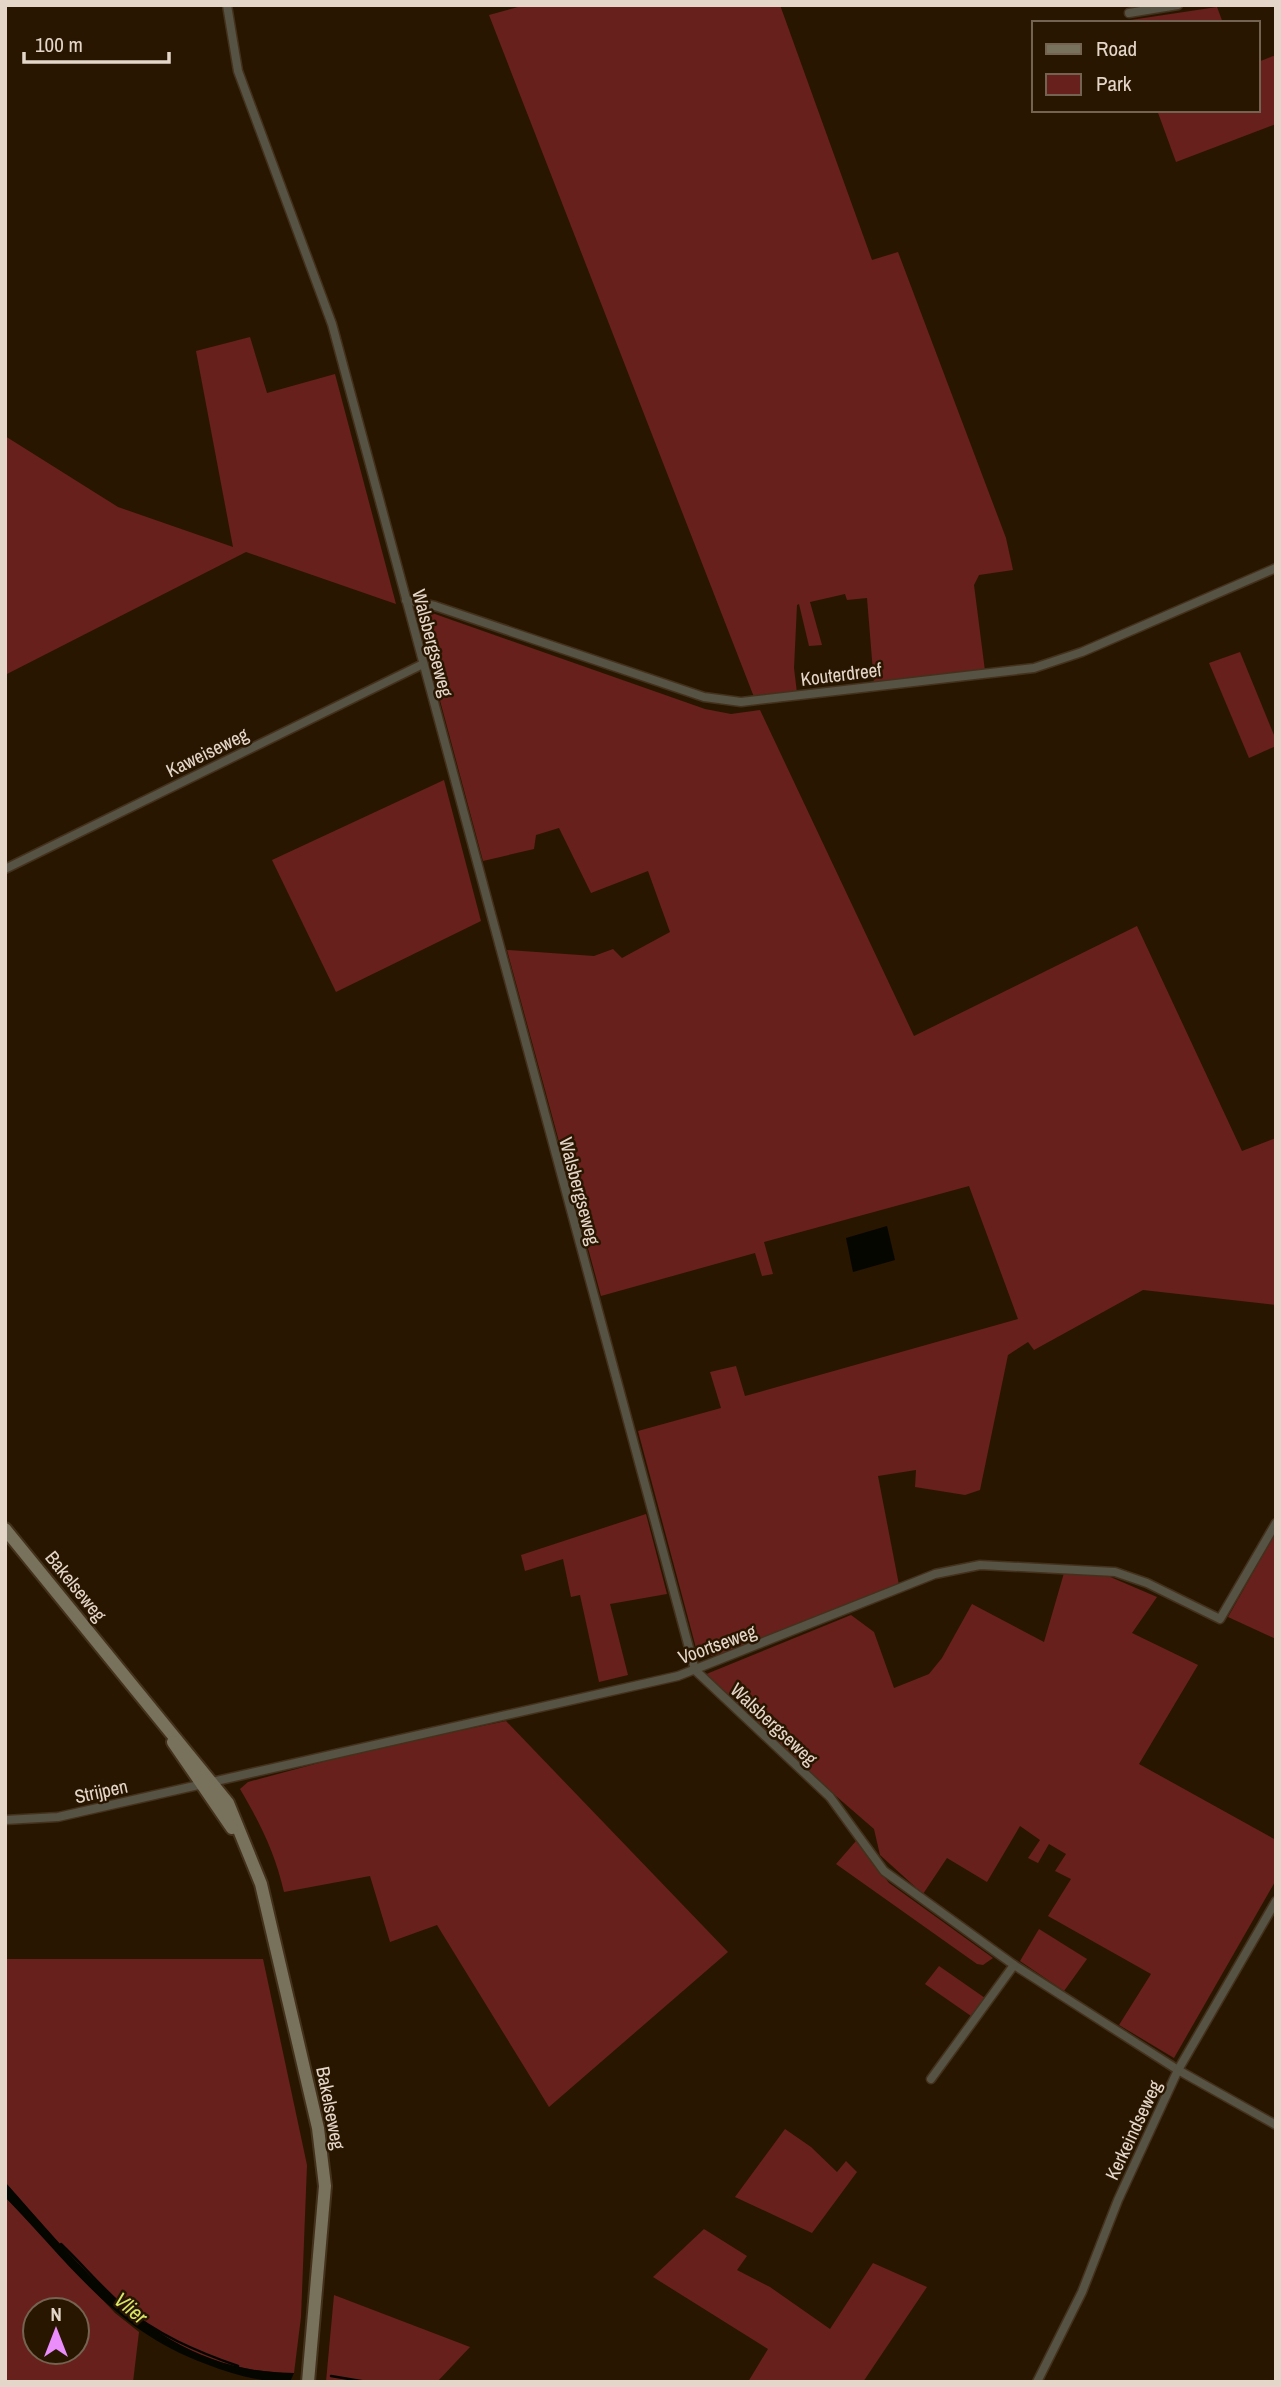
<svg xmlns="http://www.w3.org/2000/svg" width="1281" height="2387" viewBox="0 0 1281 2387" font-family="'Archivo Narrow',sans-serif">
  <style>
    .green { fill: #68201c; fill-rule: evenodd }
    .water { fill: #050600 }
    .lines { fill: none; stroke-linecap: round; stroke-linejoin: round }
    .stream { stroke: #050600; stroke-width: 2.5 }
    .minor-casing { stroke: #43311c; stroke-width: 11 }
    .secondary-casing { stroke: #43311c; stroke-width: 16 }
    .minor { stroke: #565244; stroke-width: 8 }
    .secondary { stroke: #78715b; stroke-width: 12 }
    .labels { text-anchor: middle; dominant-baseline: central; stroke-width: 5; stroke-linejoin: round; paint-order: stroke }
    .street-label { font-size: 19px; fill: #e4d7c9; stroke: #291600 }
    .water-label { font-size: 21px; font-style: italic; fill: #d9e767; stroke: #291600 }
  </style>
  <rect width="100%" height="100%" fill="#291600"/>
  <g class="green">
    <polygon points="525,5 780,5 872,260 898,252 1006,538 1013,570 979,575 974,585 985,671 874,684 867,598 847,600 845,594 810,602 822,645 809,646 799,604 797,605 794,668 797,693 754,697 489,15"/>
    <polygon points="1217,7 1223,23 1124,21"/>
    <polygon points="1276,55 1276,124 1176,162 1157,110 1258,110 1258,62"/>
    <polygon points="250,337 267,393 335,374 396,604 246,552 5,675 5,436 118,507 233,547 196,351"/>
    <polygon points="415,607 705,709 731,714 760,710 914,1036 1137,926 1242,1151 1276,1138 1276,1305 1143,1290 1034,1350 1028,1342 1008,1355 980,1490 965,1495 915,1487 916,1470 878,1476 899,1585 735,1650 699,1659 638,1431 721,1408 710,1372 736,1366 745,1396 1018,1319 969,1186 764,1242 773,1274 762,1276 755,1253 601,1296 507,950 594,956 613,949 622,958 670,932 648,871 591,893 559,828 536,835 534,849 483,861"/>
    <polygon points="1240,652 1276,740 1276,746 1249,758 1209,663"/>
    <polygon points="444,780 481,921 336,992 272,860"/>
    <polygon points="646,1514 667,1594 610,1604 628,1675 599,1682 580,1595 571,1597 563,1559 525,1571 521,1555"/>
    <polygon points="1276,1532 1276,1639 1228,1617"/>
    <polygon points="1064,1573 1108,1576 1157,1597 1132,1633 1198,1665 1139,1764 1276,1840 1276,1880 1174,2058 1119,2025 1151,1974 1048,1916 1071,1879 1055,1871 1066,1854 1049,1844 1038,1863 1028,1858 1040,1840 1020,1826 987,1882 947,1858 923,1894 880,1855 874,1829 746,1718 704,1675 851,1615 874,1632 894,1688 929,1674 942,1658 972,1604 1044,1642"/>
    <path d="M 506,1721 L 728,1952 L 549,2107 L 437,1925 L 390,1942 L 370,1876 L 284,1892 C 275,1853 260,1823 240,1789 L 248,1782 L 367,1750 Z"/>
    <polygon points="856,1841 889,1883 993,1958 983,1965 977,1964 836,1864"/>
    <polygon points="1039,1929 1087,1959 1064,1991 1020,1961"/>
    <path d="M 5,1959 L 263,1959 L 307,2165 L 301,2317 L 294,2373 C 161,2373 85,2273 5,2182 Z"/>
    <polygon points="939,1966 985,1998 971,2016 925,1984"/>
    <polygon points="785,2129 811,2147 837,2172 846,2161 857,2172 812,2233 735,2197"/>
    <path d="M 5,2197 L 115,2313 L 139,2332 L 133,2382 L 5,2382 ZM 35,2310 L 77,2310 L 77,2352 L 35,2352 Z"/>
    <polygon points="704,2229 747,2256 737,2270 770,2287 830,2329 873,2263 927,2287 863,2382 748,2382 768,2349 653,2277"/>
    <polygon points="334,2295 470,2347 437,2382 326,2382"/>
  </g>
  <g class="water">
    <polygon points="887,1226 895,1260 853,1272 846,1238"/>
    <path d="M 5,2182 C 86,2272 160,2373 294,2373 L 290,2382 C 259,2382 234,2375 206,2364 C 115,2331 70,2264 5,2197 Z"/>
  </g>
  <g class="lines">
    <g class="stream">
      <path d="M 61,2244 C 82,2264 101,2287 123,2306 C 155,2334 198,2352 238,2366"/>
      <polyline points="331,2376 367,2382"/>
    </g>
    <g class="minor-casing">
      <g id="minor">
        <polyline points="227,5 238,71 332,324 695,1670 830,1797 884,1871 1014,1965 1178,2070 1276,2125"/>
        <polyline points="1129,13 1178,5"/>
        <polyline points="406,600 435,606 704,697 741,702 1034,668 1082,652 1276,568"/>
        <polyline points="5,869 423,664"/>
        <polyline points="5,1820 58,1817 678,1676 935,1574 980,1565 1115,1572 1147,1583 1220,1619 1276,1523"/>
        <polyline points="931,2079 1014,1965"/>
        <polyline points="1037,2382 1082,2292 1118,2200 1178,2070 1276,1901"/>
      </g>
    </g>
    <g class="secondary-casing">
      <g id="secondary">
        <polyline points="5,1529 228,1803 261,1884 318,2128 325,2186 308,2382"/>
        <polyline points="173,1742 232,1828"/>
      </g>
    </g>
    <use href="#minor" class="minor"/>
    <use href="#secondary" class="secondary"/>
  </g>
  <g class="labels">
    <g class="street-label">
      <text transform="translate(433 643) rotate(75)">Walsbergseweg</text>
      <text transform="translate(841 674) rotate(-7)">Kouterdreef</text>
      <text transform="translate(207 752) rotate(-26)">Kaweiseweg</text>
      <text transform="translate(580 1191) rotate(75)">Walsbergseweg</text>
      <text transform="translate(76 1586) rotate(51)">Bakelseweg</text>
      <text transform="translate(717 1644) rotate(-20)">Voortseweg</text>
      <text transform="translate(774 1724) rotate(43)">Walsbergseweg</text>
      <text transform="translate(101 1791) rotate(-12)">Strijpen</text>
      <text transform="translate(331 2108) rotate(79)">Bakelseweg</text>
      <text transform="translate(1133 2130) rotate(-65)">Kerkeindseweg</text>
    </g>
    <g class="water-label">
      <text transform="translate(131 2308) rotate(40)">Vlier</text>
    </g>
  </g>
  <rect width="1281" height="2387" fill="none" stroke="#e4d7c9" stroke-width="14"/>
  <rect x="1032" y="21" width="228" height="91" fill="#291600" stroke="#746350" stroke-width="2"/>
  <rect x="1046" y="44" width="35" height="10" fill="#78715b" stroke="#746350" stroke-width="2"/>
  <text x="1096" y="56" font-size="21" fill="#e4d7c9">Road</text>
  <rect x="1046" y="74" width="35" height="21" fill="#68201c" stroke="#746350" stroke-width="2"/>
  <text x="1096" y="91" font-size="21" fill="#e4d7c9">Park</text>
  <g transform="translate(56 2331)"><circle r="33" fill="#291600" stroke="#746350" stroke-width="2"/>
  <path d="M0-5L12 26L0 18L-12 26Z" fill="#eb8dfb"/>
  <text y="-10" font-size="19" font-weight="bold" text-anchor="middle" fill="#e4d7c9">N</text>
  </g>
  <path d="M24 52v10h145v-10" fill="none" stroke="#e4d7c9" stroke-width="3.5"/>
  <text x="35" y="52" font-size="21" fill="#e4d7c9" stroke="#291600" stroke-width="5" paint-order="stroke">100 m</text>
</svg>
